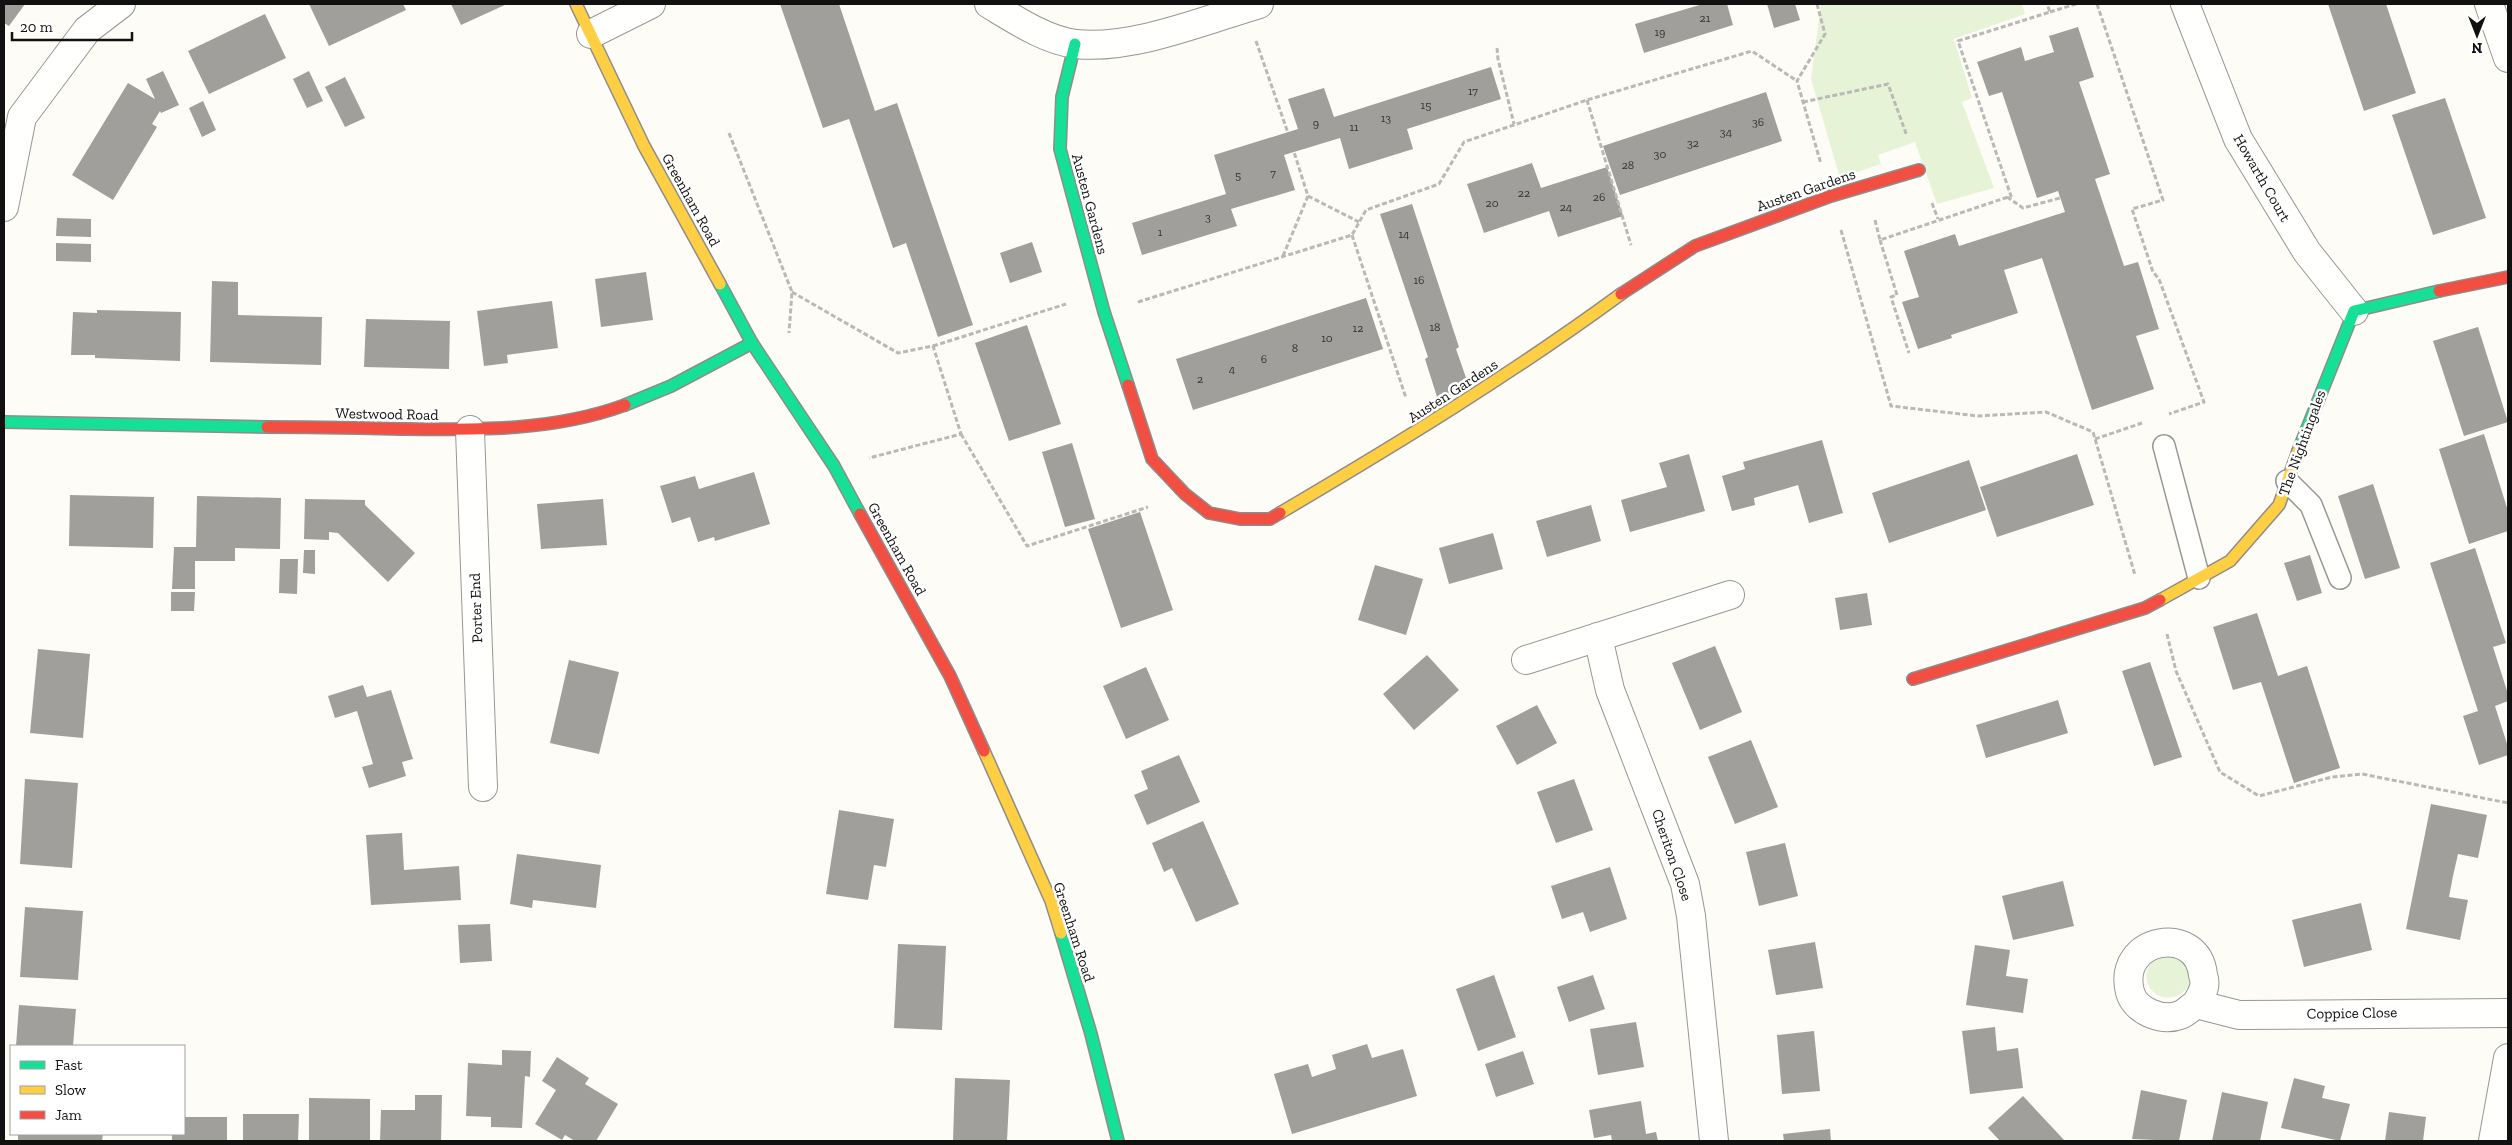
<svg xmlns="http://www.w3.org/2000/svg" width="2512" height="1145" viewBox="0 0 2512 1145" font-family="'Zilla Slab',serif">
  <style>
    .green { fill: #e7f3d7 }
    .building { fill: #a19f9c }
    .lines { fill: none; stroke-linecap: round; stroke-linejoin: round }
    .lane-casing { stroke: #979795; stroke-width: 24 }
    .street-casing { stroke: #979795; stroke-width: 30 }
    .fast-casing { stroke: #8e8d8b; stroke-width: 14 }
    .slow-casing { stroke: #8e8d8b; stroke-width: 14 }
    .jam-casing { stroke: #8e8d8b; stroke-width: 14 }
    .path { stroke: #b9b9b8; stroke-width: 3; stroke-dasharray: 5 2.5; stroke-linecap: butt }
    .lane { stroke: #fffffe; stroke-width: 21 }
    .street { stroke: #fffffe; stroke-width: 28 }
    .fast { stroke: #16e098; stroke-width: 11 }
    .slow { stroke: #ffcf43; stroke-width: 11 }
    .jam { stroke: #f24e42; stroke-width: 11 }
    .labels { text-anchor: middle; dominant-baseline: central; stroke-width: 5; stroke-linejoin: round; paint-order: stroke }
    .number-label { font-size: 12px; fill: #353434 }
    .street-label { font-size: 15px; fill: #111; stroke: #fff }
  </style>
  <rect width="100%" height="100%" fill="#fdfcf7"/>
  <g class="green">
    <polygon points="1821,4 2022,4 2025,14 1954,39 1972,98 1962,102 1994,188 1937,204 1915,142 1878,155 1881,164 1840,178 1811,79"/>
    <path d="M 2164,952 L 2187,960 L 2191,983 C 2165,1021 2122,975 2164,952 Z"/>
  </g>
  <g class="building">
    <polygon points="4,4 25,4 9,26 4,23"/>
    <polygon points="309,4 403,4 406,10 329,46"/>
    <polygon points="451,4 507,4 461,25"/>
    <polygon points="780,4 839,4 875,111 897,103 973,325 938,337 906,243 893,248 849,119 823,128"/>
    <polygon points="1703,4 1727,4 1733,25 1644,53 1635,24"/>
    <polygon points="1767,4 1795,4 1800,20 1774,28"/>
    <polygon points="2328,4 2386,4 2416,93 2364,111"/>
    <polygon points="265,14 286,58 209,94 188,51"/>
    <polygon points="2078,27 2094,77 2079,82 2110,174 2095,179 2124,266 2138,262 2159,329 2136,336 2154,389 2092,410 2042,258 2004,270 2018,313 1951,335 1952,338 1918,349 1902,302 1919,297 1904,251 1955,234 1959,246 2065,212 2058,191 2037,198 2002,92 1989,96 1977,62 2021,47 2025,61 2054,52 2049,36"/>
    <polygon points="1491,67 1501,99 1407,129 1413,149 1349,169 1340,138 1284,155 1295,190 1231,209 1237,226 1142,255 1132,223 1226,194 1214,155 1298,129 1288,99 1324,88 1334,117"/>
    <polygon points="163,71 179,105 161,113 160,111 152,124 157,127 113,200 72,175 128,83 155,99 146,79"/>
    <polygon points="309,71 323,101 307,108 293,79"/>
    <polygon points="345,77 365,118 345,127 325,87"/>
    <polygon points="1766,92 1782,141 1620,195 1603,146"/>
    <polygon points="2445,98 2486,218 2433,235 2392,115"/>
    <polygon points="203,101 216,130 202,137 189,108"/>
    <polygon points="1532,163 1541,188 1607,167 1623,216 1558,237 1549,211 1484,233 1467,184"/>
    <polygon points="1412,204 1459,347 1456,349 1470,389 1438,400 1425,359 1428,357 1380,214"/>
    <polygon points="57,218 91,219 91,237 56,236"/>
    <polygon points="1032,242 1042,272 1010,283 1000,253"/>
    <polygon points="56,243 91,244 91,262 56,261"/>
    <polygon points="646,272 653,320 601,327 595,279"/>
    <polygon points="212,281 238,282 238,315 322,317 321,365 210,362"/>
    <polygon points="1366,298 1383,349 1193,410 1176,359"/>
    <polygon points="552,301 558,348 507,355 508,363 484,366 477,311"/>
    <polygon points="97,310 181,312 180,361 95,358 95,355 71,355 73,312 97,313"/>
    <polygon points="366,319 450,321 449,369 364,367"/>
    <polygon points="1027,325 1061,424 1009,441 975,343"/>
    <polygon points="2478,327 2508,422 2464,436 2433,341"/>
    <polygon points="2484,434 2508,511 2508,531 2469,544 2439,449"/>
    <polygon points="1822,440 1843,513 1809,523 1798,485 1754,498 1755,505 1732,511 1722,476 1745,469 1743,462"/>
    <polygon points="1072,443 1095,519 1065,527 1042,452"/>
    <polygon points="1689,454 1705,511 1630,532 1621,500 1667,487 1659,463"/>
    <polygon points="2077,454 2094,505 1997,537 1980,487"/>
    <polygon points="1969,460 1986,510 1889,543 1872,493"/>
    <polygon points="754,472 770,524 715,541 714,537 698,542 690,517 672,523 660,486 695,476 699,489"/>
    <polygon points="2373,484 2400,568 2365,579 2338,496"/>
    <polygon points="70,495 154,497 153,548 69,546"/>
    <polygon points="197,496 281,498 280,549 235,548 235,561 195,561 195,589 172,589 174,547 196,547"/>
    <polygon points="305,499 365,500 365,505 415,553 388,582 338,533 329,532 329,540 304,539"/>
    <polygon points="603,499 607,545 541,549 537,504"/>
    <polygon points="1591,505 1601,541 1547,557 1536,521"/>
    <polygon points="1140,512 1173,610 1121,628 1088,529"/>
    <polygon points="1493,533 1503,569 1449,584 1439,548"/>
    <polygon points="2475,548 2506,643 2493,647 2508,694 2508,701 2495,706 2508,747 2508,755 2479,765 2463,716 2478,711 2430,563"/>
    <polygon points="304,550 315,550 315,574 303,573"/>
    <polygon points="2310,555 2322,593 2297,601 2284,563"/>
    <polygon points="280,559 298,559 297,594 279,593"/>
    <polygon points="1375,565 1423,579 1406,635 1358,620"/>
    <polygon points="171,592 195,592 194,611 171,611"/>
    <polygon points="1867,593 1872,625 1840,630 1835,598"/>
    <polygon points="2257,613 2278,676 2307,666 2340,768 2294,783 2261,682 2233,690 2213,627"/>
    <polygon points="1715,646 1742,712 1700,730 1672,663"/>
    <polygon points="38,649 90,654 83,738 30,733"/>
    <polygon points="1427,655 1459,690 1414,730 1383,694"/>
    <polygon points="569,660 619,672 599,754 550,743"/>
    <polygon points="2150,662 2182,757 2154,766 2122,671"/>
    <polygon points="1146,667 1169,720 1126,739 1103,686"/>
    <polygon points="363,685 367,697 391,690 413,759 402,762 406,776 369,788 362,767 373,764 357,711 335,718 328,696"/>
    <polygon points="2058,700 2068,733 1986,758 1976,725"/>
    <polygon points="1537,705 1557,743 1517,765 1496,726"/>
    <polygon points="1751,740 1778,807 1735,824 1708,757"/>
    <polygon points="1179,755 1200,802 1147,825 1134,795 1148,789 1141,771"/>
    <polygon points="25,779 78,783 72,868 20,864"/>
    <polygon points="1574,779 1593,830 1556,843 1537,792"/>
    <polygon points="2431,804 2487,815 2478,858 2458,854 2453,876 2449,897 2468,900 2460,940 2406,929"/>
    <polygon points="839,810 894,819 886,867 874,865 868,900 826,894"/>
    <polygon points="1203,821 1239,904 1196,922 1172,868 1164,872 1152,843"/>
    <polygon points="402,833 404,870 459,866 461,900 371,905 366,835"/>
    <polygon points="1785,843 1798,896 1759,906 1746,852"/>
    <polygon points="517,854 601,865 596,908 533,900 532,908 510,904"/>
    <polygon points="1610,867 1627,919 1590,932 1583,912 1562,919 1551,886"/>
    <polygon points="2063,881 2074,926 2013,940 2002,896"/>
    <polygon points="2361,903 2372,950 2304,967 2292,920"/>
    <polygon points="25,907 83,911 78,980 20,977"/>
    <polygon points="490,924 492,961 460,963 458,925"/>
    <polygon points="1815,942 1823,988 1776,995 1768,950"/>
    <polygon points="898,944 946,946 942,1030 894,1028"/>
    <polygon points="1975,945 2010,950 2006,976 2028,979 2023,1013 1966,1005"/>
    <polygon points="1494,975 1516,1037 1478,1051 1456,989"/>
    <polygon points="1593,975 1605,1009 1569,1022 1557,987"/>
    <polygon points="19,1005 76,1009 73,1046 16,1046"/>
    <polygon points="1636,1022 1644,1067 1598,1075 1590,1029"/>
    <polygon points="1995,1027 1997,1051 2018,1048 2023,1088 1970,1094 1962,1031"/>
    <polygon points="1814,1031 1820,1091 1782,1094 1777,1035"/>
    <polygon points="1367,1044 1372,1058 1403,1049 1417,1096 1292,1134 1274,1074 1308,1064 1312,1077 1336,1069 1332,1055"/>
    <polygon points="502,1050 531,1051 530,1077 525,1076 522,1128 491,1127 491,1117 466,1116 468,1063 502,1065"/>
    <polygon points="1523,1051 1534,1084 1496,1097 1485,1064"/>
    <polygon points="557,1057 589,1078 585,1084 618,1104 596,1141 575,1141 565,1135 562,1140 535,1124 556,1090 542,1081"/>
    <polygon points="955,1078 1010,1080 1007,1141 953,1141"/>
    <polygon points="2294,1078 2325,1086 2322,1098 2350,1104 2340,1141 2281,1128"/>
    <polygon points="2141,1090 2187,1100 2179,1141 2132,1139"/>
    <polygon points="2222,1092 2268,1102 2260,1141 2212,1141"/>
    <polygon points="415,1095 442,1095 441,1141 380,1141 381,1110 415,1110"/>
    <polygon points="2023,1096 2065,1141 2000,1141 1988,1128"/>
    <polygon points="309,1098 370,1099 370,1141 309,1141"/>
    <polygon points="1641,1101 1646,1134 1656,1132 1658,1141 1612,1141 1611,1135 1594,1138 1589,1110"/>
    <polygon points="2389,1112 2426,1117 2423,1141 2385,1141"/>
    <polygon points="243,1114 299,1114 298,1141 243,1141"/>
    <polygon points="184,1117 227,1117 227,1141 172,1141 172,1134 184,1134"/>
    <polygon points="1830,1129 1831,1141 1784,1141 1783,1134"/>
    <polygon points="18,1134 103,1134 102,1141 18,1141"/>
  </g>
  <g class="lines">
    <g class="lane-casing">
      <g id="lane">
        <polyline points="2164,446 2199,578"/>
        <polyline points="2287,481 2311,505 2340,578"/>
      </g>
    </g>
    <g class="street-casing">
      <g id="street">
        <path d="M 989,4 C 1014,19 1047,41 1076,44 C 1133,50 1205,20 1259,4"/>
        <polyline points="2185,4 2238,139 2307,252 2354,311"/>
        <polyline points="2489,4 2508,58"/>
        <polyline points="591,34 651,4"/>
        <polyline points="4,207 22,117 87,30 121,4"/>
        <polyline points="470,430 483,787"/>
        <polyline points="1598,637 1610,690 1685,884 1691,916 1714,1141"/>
        <polyline points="1526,660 1730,595"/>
        <path d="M 2196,1004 C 2199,999 2203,992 2204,987 C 2205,983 2204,978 2203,975 C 2198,923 2116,937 2130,992 C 2135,1011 2162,1022 2180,1015 C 2186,1013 2191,1007 2196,1004 L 2239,1015 L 2508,1013"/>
        <polyline points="2493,1141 2508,1058"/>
      </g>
    </g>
    <g class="fast-casing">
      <g id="fast">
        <polyline points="1075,44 1062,97 1060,149 1104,312 1128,385"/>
        <polyline points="720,284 752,343 834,466 860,514"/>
        <polyline points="625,405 671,386 752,343"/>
        <polyline points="4,422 267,427"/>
        <polyline points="2298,451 2354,311 2439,291"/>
        <polyline points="1061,933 1091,1034 1118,1141"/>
      </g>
    </g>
    <g class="slow-casing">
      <g id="slow">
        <polyline points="576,4 644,146 720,284"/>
        <path d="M 1280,513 C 1397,444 1512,374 1621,294"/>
        <polyline points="2160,600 2230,561 2279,505 2298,451"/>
        <polyline points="984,751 1051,901 1061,933"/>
      </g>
    </g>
    <g class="jam-casing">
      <g id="jam">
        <polyline points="2439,291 2508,277"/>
        <polyline points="1621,294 1695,246 1831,196 1919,170"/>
        <polyline points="1128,385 1152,459 1185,494 1209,513 1240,519 1270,519 1280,513"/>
        <path d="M 267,427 C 313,427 358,428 404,429 C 479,430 554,431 625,405"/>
        <polyline points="860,514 950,676 984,751"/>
        <polyline points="1913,679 2145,608 2160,600"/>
      </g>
    </g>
    <g class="path">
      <polyline points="1817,4 1825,34 1797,81 1821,164"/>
      <polyline points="2097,4 2163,200 2132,209 2153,272 2159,279 2204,402 2169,414"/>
      <polyline points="2050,12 2076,4"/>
      <polyline points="1256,41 1288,133"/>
      <polyline points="1497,48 1498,59 1514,124"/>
      <polyline points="1587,100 1631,245"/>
      <polyline points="1803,102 1888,84 1907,136"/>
      <polyline points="729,133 792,292 789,333"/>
      <polyline points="1308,196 1359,222"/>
      <polyline points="2007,197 2023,208 2060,198"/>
      <polyline points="1932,203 1938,219"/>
      <polyline points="1875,220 1880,240 2011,196 1958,41 2050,12 2047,4"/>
      <polyline points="1841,230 1891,406 1978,416 2046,412 2093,432 2135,575"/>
      <polyline points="1352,235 1406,398"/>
      <polyline points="1880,240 1897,295 1891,297 1909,353"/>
      <polyline points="1283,256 1308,196 1294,152"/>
      <polyline points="792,292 898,353 933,346 961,434 869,458"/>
      <polyline points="1138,302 1352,235 1366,210 1439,184 1464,142 1587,100 1752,51 1797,81"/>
      <polyline points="933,346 1066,304"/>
      <polyline points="961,434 1027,546 1148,507"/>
      <polyline points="2095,439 2142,423"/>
      <polyline points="2167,634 2176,671 2220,772 2259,796 2332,777 2362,774 2508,803"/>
    </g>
    <use href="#lane" class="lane"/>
    <use href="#street" class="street"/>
    <use href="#fast" class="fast"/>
    <use href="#slow" class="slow"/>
    <use href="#jam" class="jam"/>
  </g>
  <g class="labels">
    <g class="number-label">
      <text x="1705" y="18">21</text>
      <text x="1660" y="32">19</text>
      <text x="1473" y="91">17</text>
      <text x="1426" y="105">15</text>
      <text x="1386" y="118">13</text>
      <text x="1758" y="122">36</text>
      <text x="1316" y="123">9</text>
      <text x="1354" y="127">11</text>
      <text x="1726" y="132">34</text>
      <text x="1693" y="143">32</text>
      <text x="1660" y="154">30</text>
      <text x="1628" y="165">28</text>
      <text x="1273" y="173">7</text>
      <text x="1238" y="175">5</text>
      <text x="1524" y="193">22</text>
      <text x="1599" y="197">26</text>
      <text x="1492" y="203">20</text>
      <text x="1566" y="207">24</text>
      <text x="1208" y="217">3</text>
      <text x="1160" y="232">1</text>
      <text x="1404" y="234">14</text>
      <text x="1419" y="280">16</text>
      <text x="1435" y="327">18</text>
      <text x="1358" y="328">12</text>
      <text x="1327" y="338">10</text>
      <text x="1295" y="348">8</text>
      <text x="1264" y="359">6</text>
      <text x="1232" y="369">4</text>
      <text x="1200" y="379">2</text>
    </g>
    <g class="street-label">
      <text transform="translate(2262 178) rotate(60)">Howarth Court</text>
      <text transform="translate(1806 190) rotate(-19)">Austen Gardens</text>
      <text transform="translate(691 200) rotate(61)">Greenham Road</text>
      <text transform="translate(1090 204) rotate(75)">Austen Gardens</text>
      <text transform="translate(1453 391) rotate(-33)">Austen Gardens</text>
      <text transform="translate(387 414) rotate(1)">Westwood Road</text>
      <text transform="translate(2302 443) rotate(-70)">The Nightingales</text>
      <text transform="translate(897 549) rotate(61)">Greenham Road</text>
      <text transform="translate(476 608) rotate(-92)">Porter End</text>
      <text transform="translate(1672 855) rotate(71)">Cheriton Close</text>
      <text transform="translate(1074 932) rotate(72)">Greenham Road</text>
      <text transform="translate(2352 1013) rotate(-1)">Coppice Close</text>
    </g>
  </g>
  <rect width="2512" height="1145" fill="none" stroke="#111111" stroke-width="10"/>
  <rect x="10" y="1045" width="175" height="90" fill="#ffffff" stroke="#a0a0a0"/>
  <rect x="20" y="1061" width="25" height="8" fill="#16e098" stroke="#a0a0a0"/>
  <text x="55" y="1070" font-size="15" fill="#111111">Fast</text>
  <rect x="20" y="1086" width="25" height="8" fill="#ffcf43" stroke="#a0a0a0"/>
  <text x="55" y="1095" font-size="15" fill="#111111">Slow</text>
  <rect x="20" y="1111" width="25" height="8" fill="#f24e42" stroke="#a0a0a0"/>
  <text x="55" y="1120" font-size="15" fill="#111111">Jam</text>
  <g transform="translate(2477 35) rotate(180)" stroke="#ffffff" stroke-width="4" paint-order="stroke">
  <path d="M0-4L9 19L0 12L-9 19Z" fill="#111111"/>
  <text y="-8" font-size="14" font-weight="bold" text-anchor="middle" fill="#111111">N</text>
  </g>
  <path d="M12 32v8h120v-8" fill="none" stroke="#111111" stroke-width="2.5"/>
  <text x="20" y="32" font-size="15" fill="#111111" stroke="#ffffff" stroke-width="4" paint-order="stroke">20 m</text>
</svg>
